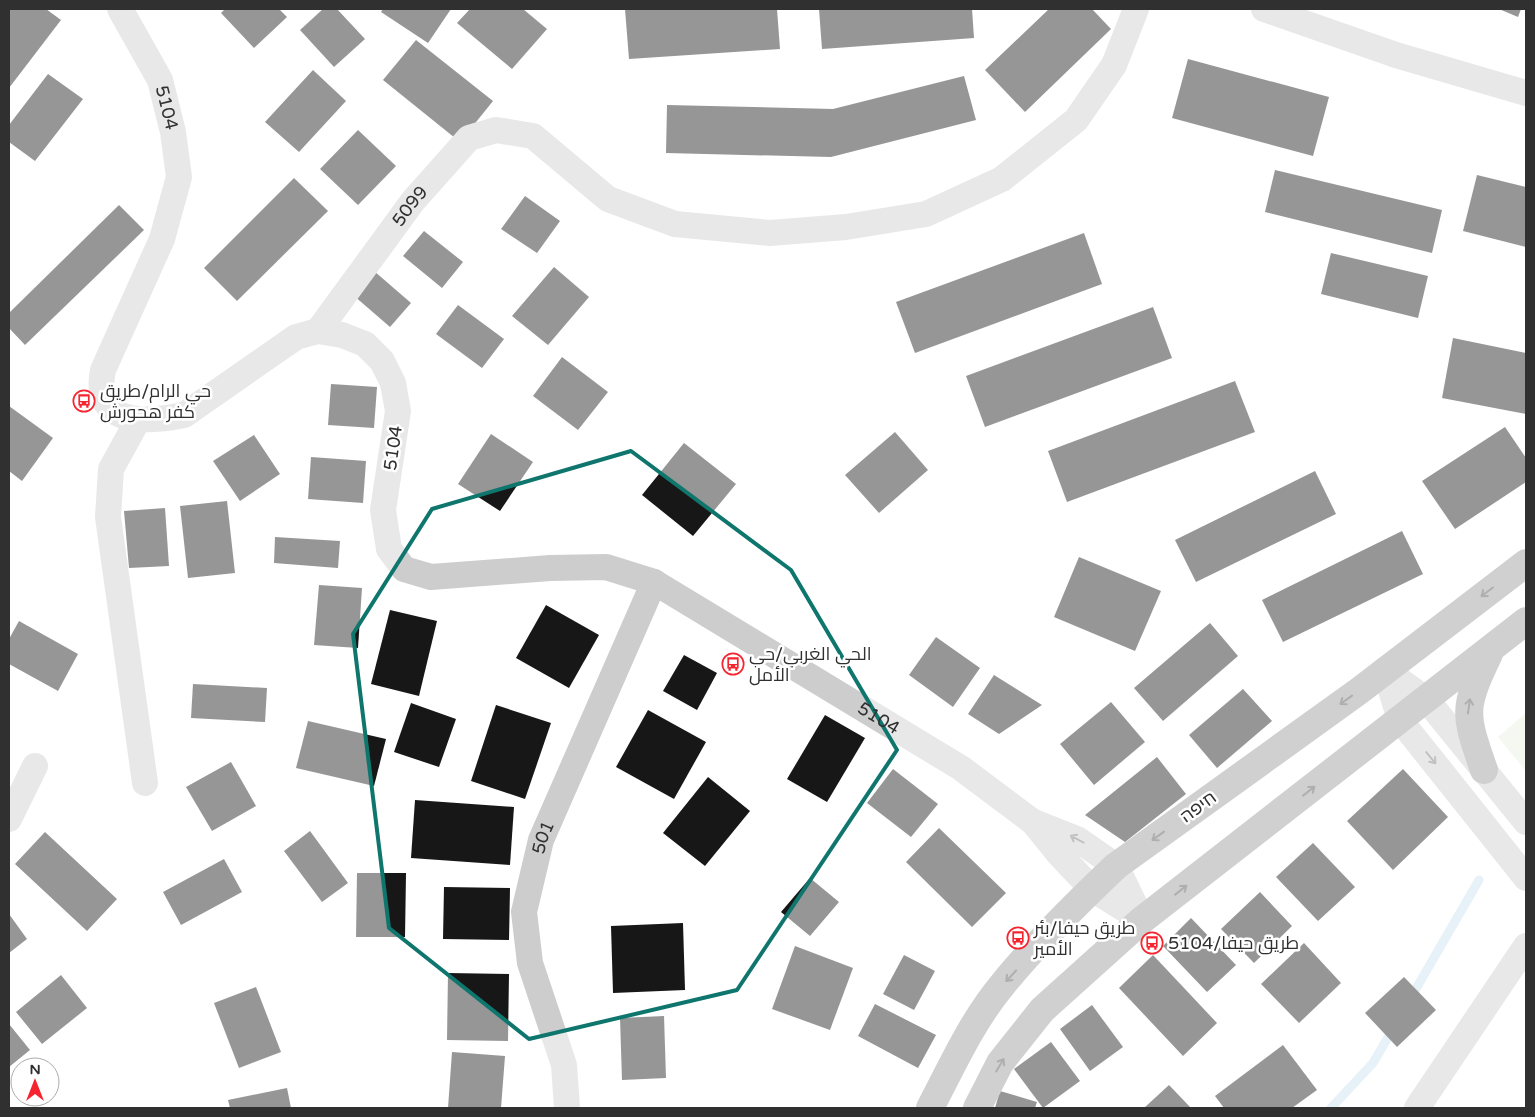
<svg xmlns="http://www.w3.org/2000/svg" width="1535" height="1117" viewBox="0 0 1535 1117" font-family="'Varela Round',Cairo,Heebo,sans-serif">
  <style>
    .green { fill: #e6efdd }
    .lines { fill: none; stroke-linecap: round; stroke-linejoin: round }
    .stream { stroke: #c8dff0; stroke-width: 9 }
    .building { fill: #171717 }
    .minor { stroke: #cdcdcd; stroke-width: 26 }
    .highway { stroke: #979797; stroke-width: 28 }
    .oneway { stroke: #4f4f4f }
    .oneway2 { stroke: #777 }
    .marked { fill: none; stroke: #0f766e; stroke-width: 4; stroke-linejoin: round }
    .labels { text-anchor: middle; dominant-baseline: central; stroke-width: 5; stroke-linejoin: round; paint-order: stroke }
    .street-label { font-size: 18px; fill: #303030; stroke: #fff }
    .poi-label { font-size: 18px; fill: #303030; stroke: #fff; text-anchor: start }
  </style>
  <rect width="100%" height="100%" fill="#fff"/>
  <polygon class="green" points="1526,713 1526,771 1498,737"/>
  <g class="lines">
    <g class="stream">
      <polyline points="1410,999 1479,880"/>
      <polyline points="1331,1108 1373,1063 1394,1027"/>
    </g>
  </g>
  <g class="building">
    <polygon points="9,9 46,9 61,20 9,88"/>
    <polygon points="225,9 279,9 287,17 254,48 221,13"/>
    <polygon points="323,9 337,9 365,39 334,67 300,30"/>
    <polygon points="383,9 451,9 428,43 381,12"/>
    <polygon points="470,9 523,9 547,29 512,69 457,23"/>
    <polygon points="625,9 777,9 780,49 629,59"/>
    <polygon points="819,9 972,9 974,38 822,49"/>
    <polygon points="1049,9 1092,9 1111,29 1025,112 985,70"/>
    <polygon points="1499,9 1521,9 1518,17"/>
    <polygon points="416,40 493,101 460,142 383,80"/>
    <polygon points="1188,59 1329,97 1313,156 1172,118"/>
    <polygon points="313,70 346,101 299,152 265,122"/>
    <polygon points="48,74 83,99 35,161 9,142 9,125"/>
    <polygon points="964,76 976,120 831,157 666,153 667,105 833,109"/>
    <polygon points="358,130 396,166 358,205 320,169"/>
    <polygon points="1275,170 1442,210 1432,253 1265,212"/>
    <polygon points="1477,175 1526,187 1526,247 1463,231"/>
    <polygon points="294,178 328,211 237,301 204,268"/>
    <polygon points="525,196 560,221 537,253 501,229"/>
    <polygon points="119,205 144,230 25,345 9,328 9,313"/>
    <polygon points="424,231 463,262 442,288 403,256"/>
    <polygon points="1084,233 1102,284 915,353 896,302"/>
    <polygon points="1331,253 1428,276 1418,318 1321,294"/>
    <polygon points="554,267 589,297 548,345 512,316"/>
    <polygon points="374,271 411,303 390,327 353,295"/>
    <polygon points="458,305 504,339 482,368 436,334"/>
    <polygon points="1153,307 1172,358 985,427 966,376"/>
    <polygon points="1453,338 1526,353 1526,414 1442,398"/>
    <polygon points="562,357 608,392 578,430 533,396"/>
    <polygon points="1235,381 1255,432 1067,502 1048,451"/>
    <polygon points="331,384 377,387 374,428 328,425"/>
    <polygon points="9,406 53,438 22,481 9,471"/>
    <polygon points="1505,427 1526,458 1526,482 1455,529 1422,481"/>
    <polygon points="895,432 928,470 879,513 845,475"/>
    <polygon points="491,434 533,462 500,511 458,484"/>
    <polygon points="254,435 280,474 240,501 213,461"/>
    <polygon points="684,443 736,484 693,536 642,495"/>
    <polygon points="311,457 366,461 363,503 308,499"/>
    <polygon points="1315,471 1336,514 1196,582 1175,540"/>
    <polygon points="227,501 235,573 188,578 180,506"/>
    <polygon points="165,508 169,566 129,568 124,511"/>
    <polygon points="1402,531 1423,574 1283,642 1262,600"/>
    <polygon points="275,537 340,541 338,568 274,563"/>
    <polygon points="1079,557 1161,591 1135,651 1054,617"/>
    <polygon points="319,585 362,588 358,648 314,645"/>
    <polygon points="546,605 599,635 569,688 516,658"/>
    <polygon points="390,610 437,621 419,696 371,684"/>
    <polygon points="19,621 78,654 58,691 9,664 9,639"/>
    <polygon points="1210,623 1238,656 1163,721 1134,688"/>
    <polygon points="936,637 980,668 953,707 909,675"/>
    <polygon points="684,655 717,673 697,710 663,691"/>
    <polygon points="994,675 1042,705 999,734 968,714"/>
    <polygon points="193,684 267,688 265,722 191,718"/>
    <polygon points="1243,689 1272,721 1217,768 1189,735"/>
    <polygon points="1111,702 1145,742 1094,785 1060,744"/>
    <polygon points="411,703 456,719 439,767 394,752"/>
    <polygon points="496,705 551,723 525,799 471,781"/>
    <polygon points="648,710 706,742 674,799 616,767"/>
    <polygon points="825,715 865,738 827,802 787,779"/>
    <polygon points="308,721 386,739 374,786 296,768"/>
    <polygon points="1157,757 1186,794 1125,842 1085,815"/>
    <polygon points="231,762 256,806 212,831 186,787"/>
    <polygon points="893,769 938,804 911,837 867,803"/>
    <polygon points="1403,769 1448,817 1393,870 1347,821"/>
    <polygon points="708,777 750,811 705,866 663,833"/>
    <polygon points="415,800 514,807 510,865 411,858"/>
    <polygon points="939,828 1006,893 972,927 906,862"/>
    <polygon points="310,831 348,883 322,902 284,851"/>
    <polygon points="45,832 117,899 87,931 15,864"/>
    <polygon points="1313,843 1355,887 1318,921 1276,877"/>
    <polygon points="224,859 242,892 181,925 163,892"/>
    <polygon points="357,873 406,873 405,937 356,937"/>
    <polygon points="810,878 839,902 810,936 781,912"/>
    <polygon points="444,887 510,888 509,940 443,939"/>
    <polygon points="1260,892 1292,926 1254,963 1221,929"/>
    <polygon points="9,914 27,939 9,953"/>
    <polygon points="1191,918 1236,965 1207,992 1163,946"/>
    <polygon points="683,923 685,990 613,993 611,926"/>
    <polygon points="1304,943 1341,983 1299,1023 1261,984"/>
    <polygon points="795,946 853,968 830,1030 772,1009"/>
    <polygon points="904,955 935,971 914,1010 883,994"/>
    <polygon points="1153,955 1217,1023 1183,1056 1119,988"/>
    <polygon points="448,973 509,974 508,1041 447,1040"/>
    <polygon points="61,975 87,1008 42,1044 16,1012"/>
    <polygon points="1404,977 1436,1010 1397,1047 1365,1013"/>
    <polygon points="256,987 281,1052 239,1068 214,1003"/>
    <polygon points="875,1004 936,1035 918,1068 858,1036"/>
    <polygon points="1092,1005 1123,1047 1090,1071 1060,1029"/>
    <polygon points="664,1016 666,1078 622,1080 620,1018"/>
    <polygon points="9,1024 30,1050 9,1067"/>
    <polygon points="1051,1042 1080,1081 1043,1108 1014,1069"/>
    <polygon points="1283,1045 1317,1090 1292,1108 1224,1108 1215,1096"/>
    <polygon points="452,1052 505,1056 501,1108 448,1108"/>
    <polygon points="1169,1085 1191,1108 1144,1108"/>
    <polygon points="287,1088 291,1108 230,1108 228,1100"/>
    <polygon points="1000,1091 1037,1102 1035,1108 995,1108"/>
  </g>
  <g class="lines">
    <g class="minor">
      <path id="s1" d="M 120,9 L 160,80 L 173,132 L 179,177 L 162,239 L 103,370 C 92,426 145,423 184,415 L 296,337 L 318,331 L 342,335 L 365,344 L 382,361 L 393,383 L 398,411 L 383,510 L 389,549 L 404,569 L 431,577 L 550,568 L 606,567 L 654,582 L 961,768 L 1033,822 L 1059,854 L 1092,889 L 1142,920"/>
      <polyline points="1264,9 1396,55 1526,93"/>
      <path id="s2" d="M 318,331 L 413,201 L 469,138 L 496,130 L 533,136 L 608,199 L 675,224 L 770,233 L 846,227 L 926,214 L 1002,179 L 1076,120 L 1114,65 L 1136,9"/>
      <polyline points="138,420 111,469 108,517 145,783"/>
      <polyline points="1385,670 1400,720 1526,878"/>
      <polyline points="1385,670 1426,699 1526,822"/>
      <polyline points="9,819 35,766"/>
      <polyline points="1034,822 1077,839 1116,866 1142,920"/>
      <path id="s3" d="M 567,1108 L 564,1065 L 530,963 L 524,912 L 541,840 L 654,582"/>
      <polyline points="1417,1108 1526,946"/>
    </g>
    <g class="highway">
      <path d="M 1484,770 C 1464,713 1463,708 1489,654"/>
      <path d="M 930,1108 C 952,1066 972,1021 1003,984 C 1037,942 1077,903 1116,866 L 1359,691 L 1526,563"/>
      <polyline points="977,1108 1000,1063 1042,1010 1142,920 1526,621"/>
    </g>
  </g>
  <defs><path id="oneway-shaft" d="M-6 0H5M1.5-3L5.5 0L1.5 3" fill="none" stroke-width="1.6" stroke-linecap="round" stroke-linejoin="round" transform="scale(1.25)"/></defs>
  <g class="oneway">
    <use href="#oneway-shaft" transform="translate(1487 592) rotate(143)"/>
    <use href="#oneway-shaft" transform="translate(1346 700) rotate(144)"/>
    <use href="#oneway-shaft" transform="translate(1469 706) rotate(-82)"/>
    <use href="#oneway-shaft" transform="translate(1309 791) rotate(-38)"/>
    <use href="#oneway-shaft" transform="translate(1158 836) rotate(144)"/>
    <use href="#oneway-shaft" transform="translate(1181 890) rotate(-38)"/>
    <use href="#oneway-shaft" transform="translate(1011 976) rotate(133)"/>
    <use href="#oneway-shaft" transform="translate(1000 1065) rotate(-59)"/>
  </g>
  <g class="oneway2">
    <use href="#oneway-shaft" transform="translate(1431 758) rotate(51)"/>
    <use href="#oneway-shaft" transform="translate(1077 839) rotate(-152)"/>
  </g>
  <path d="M0 0H1535V1117H0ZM 631,451 L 791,570 L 897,750 L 737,990 L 529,1039 L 389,928 L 353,634 L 432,509 Z" fill="#fff" fill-opacity=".55" fill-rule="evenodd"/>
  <path class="marked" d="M 631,451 L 791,570 L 897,750 L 737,990 L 529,1039 L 389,928 L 353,634 L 432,509 Z"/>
  <defs>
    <g id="bus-ring" transform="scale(1.125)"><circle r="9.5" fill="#fff" stroke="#f6242e" stroke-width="1.5"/><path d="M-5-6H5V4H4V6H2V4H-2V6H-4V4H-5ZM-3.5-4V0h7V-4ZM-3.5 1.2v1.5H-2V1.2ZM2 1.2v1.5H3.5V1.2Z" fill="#f6242e"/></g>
  </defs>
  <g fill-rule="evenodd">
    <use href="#bus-ring" x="84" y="401"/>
    <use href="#bus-ring" x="733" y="664"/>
    <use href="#bus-ring" x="1018" y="938"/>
    <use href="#bus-ring" x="1152" y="943"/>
  </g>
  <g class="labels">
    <g class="street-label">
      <text stroke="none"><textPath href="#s1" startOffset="110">5104</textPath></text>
      <text stroke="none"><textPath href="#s2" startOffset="155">5099</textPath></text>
      <text transform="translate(393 448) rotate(-82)">5104</text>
      <text stroke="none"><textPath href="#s1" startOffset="1472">5104</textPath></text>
      <text transform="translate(1198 807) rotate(-36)">חיפה</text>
      <text stroke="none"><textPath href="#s3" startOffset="279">501</textPath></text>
    </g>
    <g class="poi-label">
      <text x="100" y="391">حي الرام/طريق<tspan x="100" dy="21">كفر هحورش</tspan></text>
      <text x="749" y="654">الحي الغربي/حي<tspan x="749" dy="21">الأمل</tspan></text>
      <text x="1034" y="928">طريق حيفا/بئر<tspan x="1034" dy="21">الأمير</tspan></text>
      <text x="1168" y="943">طريق حيفا/5104</text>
    </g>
  </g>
  <rect width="1535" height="1117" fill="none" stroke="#303030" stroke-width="20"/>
  <g transform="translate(35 1082)"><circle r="24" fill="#ffffff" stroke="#acacac"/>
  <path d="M0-4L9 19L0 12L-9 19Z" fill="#f6242e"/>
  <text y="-8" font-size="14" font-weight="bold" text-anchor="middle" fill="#303030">N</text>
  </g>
</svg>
